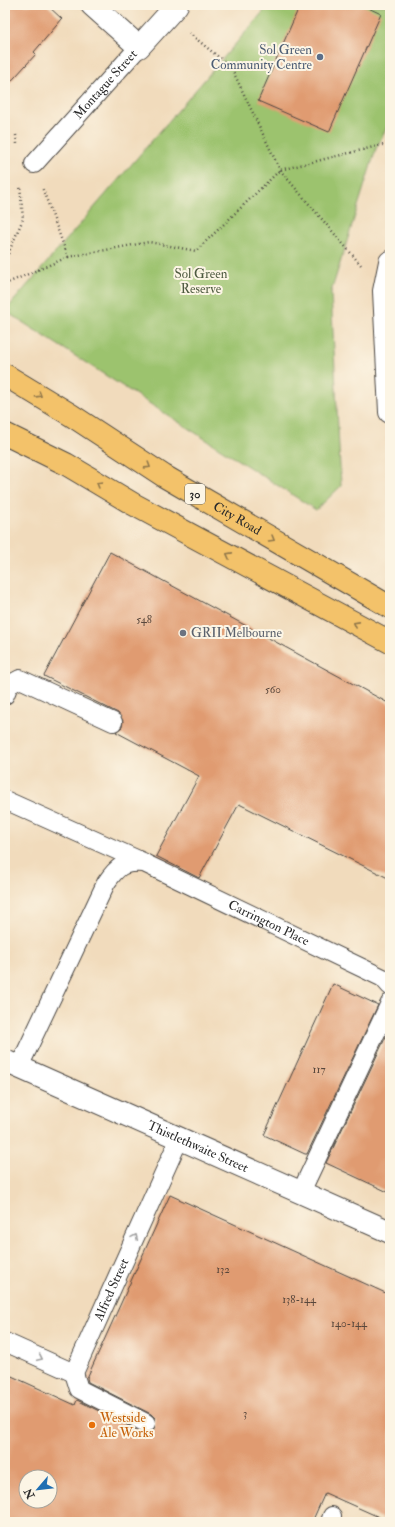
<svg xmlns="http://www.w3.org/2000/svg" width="395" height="1527" viewBox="0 0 395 1527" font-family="'IM FELL Double Pica',serif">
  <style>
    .green { fill: #9cc36e; stroke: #64774c }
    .building { fill: #e09b71; fill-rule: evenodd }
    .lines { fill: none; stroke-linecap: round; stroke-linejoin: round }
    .lane-casing { stroke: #494541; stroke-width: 20 }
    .street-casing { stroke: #494541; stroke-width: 24 }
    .primary-casing { stroke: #494541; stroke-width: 24 }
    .path { stroke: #494541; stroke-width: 2.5; stroke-dasharray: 1 3; stroke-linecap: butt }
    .lane { stroke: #fff; stroke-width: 18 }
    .street { stroke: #fff; stroke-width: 22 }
    .primary { stroke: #f3c26a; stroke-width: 22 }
    .oneway { stroke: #8f764a }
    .oneway2 { stroke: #a0a0a0 }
    .service-dot { fill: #5c6f8a; stroke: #fcf5e5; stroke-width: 1.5 }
    .worship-dot { fill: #6b7280; stroke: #fcf5e5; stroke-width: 1.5 }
    .food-dot { fill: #e8710a; stroke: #fcf5e5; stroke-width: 1.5 }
    .labels { text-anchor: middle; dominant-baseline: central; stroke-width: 4; stroke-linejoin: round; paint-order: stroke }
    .number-label { font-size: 11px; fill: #58473c }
    .shield { fill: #fcf5e5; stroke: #6a6863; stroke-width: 1 }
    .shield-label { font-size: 12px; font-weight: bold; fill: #2b2b2b }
    .service-label { font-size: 13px; fill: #4e5e75; stroke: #fcf5e5; text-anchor: end }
    .street-label { font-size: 13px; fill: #2b2b2b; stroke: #fcf5e5 }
    .park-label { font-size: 13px; fill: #4d593f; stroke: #fcf5e5 }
    .worship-label { font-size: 13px; fill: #5b616d; stroke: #fcf5e5; text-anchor: start }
    .food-label { font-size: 13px; fill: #c56008; stroke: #fcf5e5; text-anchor: start }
  </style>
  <rect width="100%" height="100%" fill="#fcf5e5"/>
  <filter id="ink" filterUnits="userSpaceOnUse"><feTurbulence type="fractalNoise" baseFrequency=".025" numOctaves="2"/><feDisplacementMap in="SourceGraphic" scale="8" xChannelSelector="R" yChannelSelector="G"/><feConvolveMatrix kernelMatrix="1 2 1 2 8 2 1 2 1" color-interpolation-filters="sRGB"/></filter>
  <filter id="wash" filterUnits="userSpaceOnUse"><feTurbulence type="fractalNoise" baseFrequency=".012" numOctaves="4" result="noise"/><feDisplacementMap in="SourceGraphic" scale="16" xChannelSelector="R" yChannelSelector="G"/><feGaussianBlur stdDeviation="0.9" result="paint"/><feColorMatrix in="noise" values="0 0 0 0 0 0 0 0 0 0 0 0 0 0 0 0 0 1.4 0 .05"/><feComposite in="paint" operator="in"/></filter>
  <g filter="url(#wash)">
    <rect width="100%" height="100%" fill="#f1dbbc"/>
    <polygon class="green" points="269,5 390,5 390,121 376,149 331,292 341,486 316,510 5,311"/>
    <g id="blocks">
      <g class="building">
        <polygon points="5,5 47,5 62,19 34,52 36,54 5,88"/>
        <polygon points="300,5 362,5 381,14 329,132 258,101"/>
        <polygon points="110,552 390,704 390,879 239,804 199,878 156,856 199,776 116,732 122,727 123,721 118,713 44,676"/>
        <polygon points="333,984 378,1005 307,1154 305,1154 264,1135"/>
        <polygon points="390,1028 390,1193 326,1163"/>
        <path d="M 170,1195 L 390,1295 L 390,1522 L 325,1493 L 312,1522 L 5,1522 L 5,1373 L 75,1405 L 77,1400 L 141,1432 L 151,1432 L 155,1427 L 155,1418 L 151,1414 L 88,1382 L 87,1378 ZM 26,1477 L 50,1477 L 50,1501 L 26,1501 Z"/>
      </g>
    </g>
  </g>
  <g filter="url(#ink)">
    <use href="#blocks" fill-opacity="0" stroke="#494541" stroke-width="1"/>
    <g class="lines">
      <g class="lane-casing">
        <g id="lane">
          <path id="s1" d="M 34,164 L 139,47"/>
          <polyline points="5,695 9,685 20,679 113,722"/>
          <polyline points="5,800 143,862"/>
          <path id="s2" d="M 19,1067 L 106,883 C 117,867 123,861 144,863 L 383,978 L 390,986"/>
          <polyline points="301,1192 390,1003"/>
          <path id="s3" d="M 5,1342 L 74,1373 L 180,1137"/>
          <polyline points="74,1373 79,1389 146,1423"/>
          <polyline points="330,1522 332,1516"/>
        </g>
      </g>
      <g class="street-casing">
        <g id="street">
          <polyline points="92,5 139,47 177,5"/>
          <polyline points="390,262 384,291 390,412"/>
          <path id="s4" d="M 5,1061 L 390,1232"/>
        </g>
      </g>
      <g class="primary-casing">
        <g id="primary">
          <path id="s5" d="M 5,375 L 71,415 L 164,476 L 390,607"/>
          <polyline points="5,434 66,464 133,504 390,642"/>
        </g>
      </g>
      <g class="path">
        <polyline points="189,33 231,67 280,170 361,265"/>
        <polyline points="16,135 17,144"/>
        <polyline points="68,257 149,242 196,251 280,170 390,143"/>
        <polyline points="5,261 23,219 20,185"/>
        <polyline points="5,284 68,257 42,187"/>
      </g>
      <use href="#lane" class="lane"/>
      <use href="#street" class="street"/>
      <use href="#primary" class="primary"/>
    </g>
    <defs><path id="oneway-chevron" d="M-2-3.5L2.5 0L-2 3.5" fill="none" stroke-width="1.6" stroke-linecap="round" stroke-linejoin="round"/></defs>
    <g class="oneway">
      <use href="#oneway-chevron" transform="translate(39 395) rotate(32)"/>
      <use href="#oneway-chevron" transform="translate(148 466) rotate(32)"/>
      <use href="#oneway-chevron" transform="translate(99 484) rotate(-149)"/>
      <use href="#oneway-chevron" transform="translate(272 539) rotate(30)"/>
      <use href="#oneway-chevron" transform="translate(229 555) rotate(-152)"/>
      <use href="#oneway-chevron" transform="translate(356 624) rotate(-152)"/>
    </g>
    <g class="oneway2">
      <use href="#oneway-chevron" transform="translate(135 1237) rotate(-66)"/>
      <use href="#oneway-chevron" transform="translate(40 1358) rotate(25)"/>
    </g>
  </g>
  <circle class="service-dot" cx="320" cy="57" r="4"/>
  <circle class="worship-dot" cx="183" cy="633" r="4"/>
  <circle class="food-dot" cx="92" cy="1425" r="4"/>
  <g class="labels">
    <g class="number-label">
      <text x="144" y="619">548</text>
      <text x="273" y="689">560</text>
      <text x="319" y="1069">117</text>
      <text x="223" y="1269">132</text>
      <text x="299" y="1299">138-144</text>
      <text x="349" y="1323">140-144</text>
      <text x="245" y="1413">3</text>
    </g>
    <rect class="shield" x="185" y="484" width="20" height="20" rx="3"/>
    <g class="shield-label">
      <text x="195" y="494">30</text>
    </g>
    <g class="service-label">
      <text x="312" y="50">Sol Green<tspan x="312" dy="15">Community Centre</tspan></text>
    </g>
    <g class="street-label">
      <text stroke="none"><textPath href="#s1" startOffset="107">Montague Street</textPath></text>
      <text stroke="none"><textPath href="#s5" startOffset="273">City Road</textPath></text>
      <text stroke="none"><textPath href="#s2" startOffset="388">Carrington Place</textPath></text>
      <text stroke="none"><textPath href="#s4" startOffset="211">Thistlethwaite Street</textPath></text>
      <text stroke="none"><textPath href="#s3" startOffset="167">Alfred Street</textPath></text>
    </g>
    <g class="park-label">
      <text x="201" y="274">Sol Green<tspan x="201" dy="15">Reserve</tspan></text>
    </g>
    <g class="worship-label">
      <text x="191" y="633">GRII Melbourne</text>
    </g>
    <g class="food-label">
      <text x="100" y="1418">Westside<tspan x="100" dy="15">Ale Works</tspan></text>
    </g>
  </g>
  <rect width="395" height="1527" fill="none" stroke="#fcf5e5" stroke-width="20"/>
  <g transform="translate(38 1489) rotate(242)"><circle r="19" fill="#fcf5e5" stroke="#a8a49b"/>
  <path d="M0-3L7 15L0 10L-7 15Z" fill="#1f6fb2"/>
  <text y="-6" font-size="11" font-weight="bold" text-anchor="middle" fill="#2b2b2b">N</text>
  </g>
</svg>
